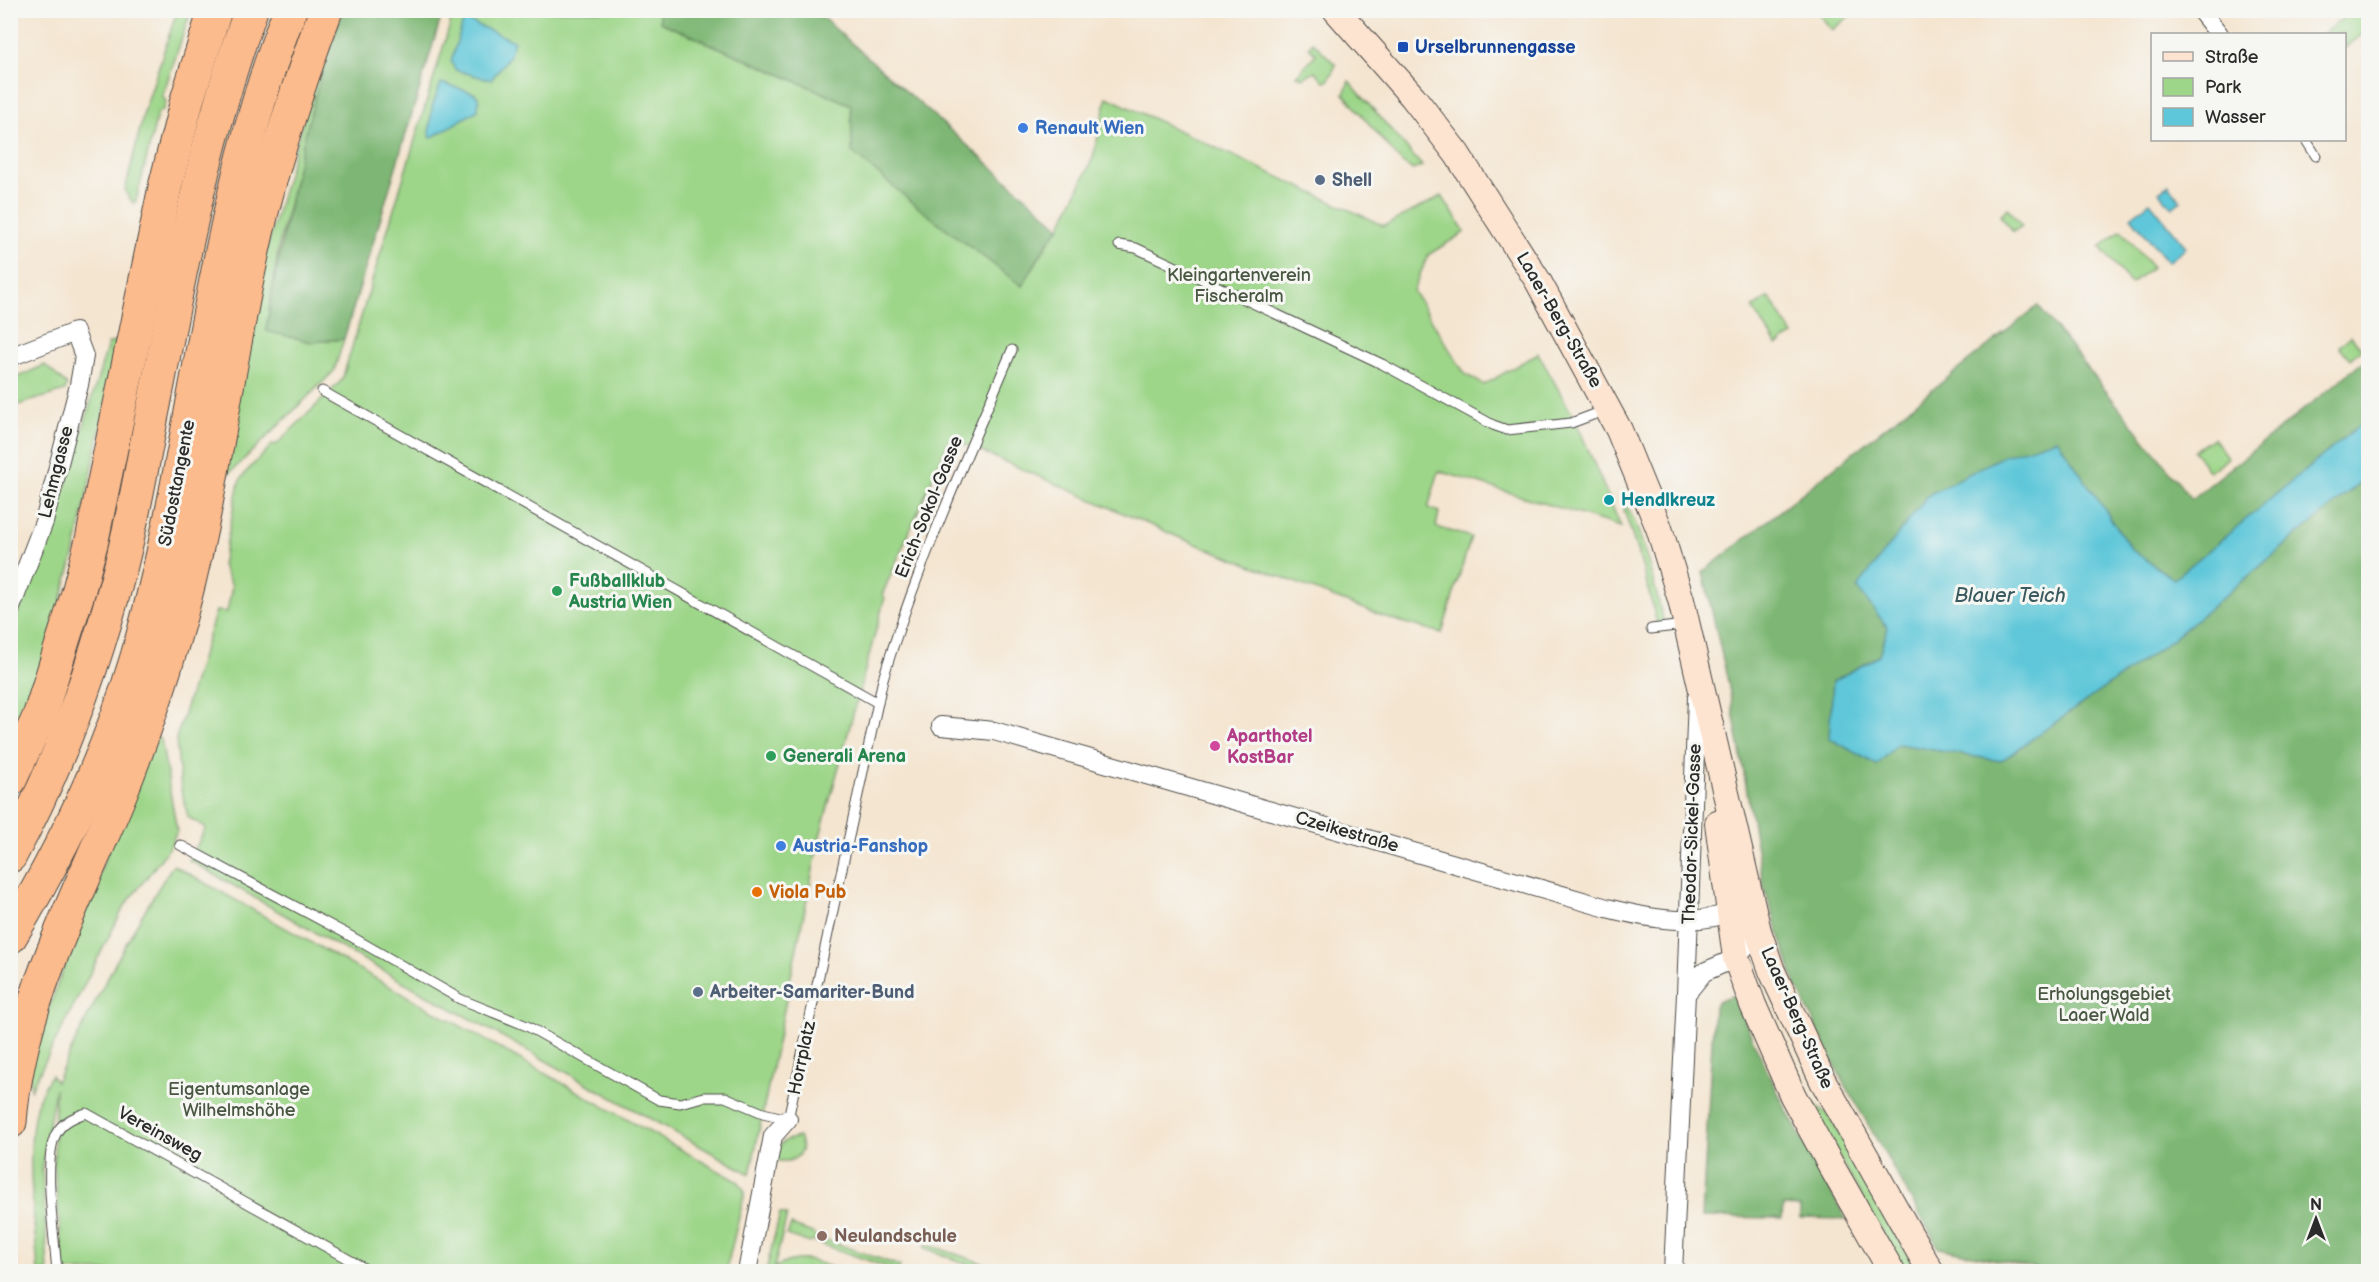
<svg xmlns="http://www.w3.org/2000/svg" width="2379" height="1282" viewBox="0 0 2379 1282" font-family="'Balsamiq Sans',sans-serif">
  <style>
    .green { fill: #9dd689; stroke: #64805a; stroke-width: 1.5 }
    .forest { fill: #7eb775; stroke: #547150; stroke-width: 1.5 }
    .water { fill: #5ec7d9; stroke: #447982; stroke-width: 1.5 }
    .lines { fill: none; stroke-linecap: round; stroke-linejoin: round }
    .lane-casing { stroke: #494744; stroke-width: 11 }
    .street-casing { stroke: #494744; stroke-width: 20 }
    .secondary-casing { stroke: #494744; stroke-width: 28 }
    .highway-casing { stroke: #494744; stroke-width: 35 }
    .lane { stroke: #fff; stroke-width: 9 }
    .street { stroke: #fff; stroke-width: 18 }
    .secondary { stroke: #fde4d1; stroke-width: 26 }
    .highway { stroke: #fbbb8d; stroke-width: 33 }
    .transit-dot { fill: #1a4fb4; stroke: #f6f6f2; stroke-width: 2 }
    .shop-dot { fill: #3f7fe0; stroke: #f6f6f2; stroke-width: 2 }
    .service-dot { fill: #5c6f8a; stroke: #f6f6f2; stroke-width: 2 }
    .culture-dot { fill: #0f9aa8; stroke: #f6f6f2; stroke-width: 2 }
    .leisure-dot { fill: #2e9e5b; stroke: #f6f6f2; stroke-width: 2 }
    .hotel-dot { fill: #d1479c; stroke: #f6f6f2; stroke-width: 2 }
    .food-dot { fill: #e8710a; stroke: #f6f6f2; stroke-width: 2 }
    .education-dot { fill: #8d6e63; stroke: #f6f6f2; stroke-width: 2 }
    .labels { text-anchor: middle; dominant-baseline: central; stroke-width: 6; stroke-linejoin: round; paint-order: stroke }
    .transit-label { font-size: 18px; font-weight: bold; fill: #164399; stroke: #f6f6f2; text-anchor: start }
    .shop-label { font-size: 18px; font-weight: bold; fill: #366cbe; stroke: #f6f6f2; text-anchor: start }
    .service-label { font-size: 18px; font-weight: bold; fill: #4e5e75; stroke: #f6f6f2; text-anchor: start }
    .park-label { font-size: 18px; fill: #485642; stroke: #f6f6f2 }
    .street-label { font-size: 18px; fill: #2b2b2b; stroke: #f6f6f2 }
    .culture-label { font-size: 18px; font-weight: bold; fill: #0d838f; stroke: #f6f6f2; text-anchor: start }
    .leisure-label { font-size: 18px; font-weight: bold; fill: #27864d; stroke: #f6f6f2; text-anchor: start }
    .hotel-label { font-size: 18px; font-weight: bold; fill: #b23c85; stroke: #f6f6f2; text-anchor: start }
    .food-label { font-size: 18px; font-weight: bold; fill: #c56008; stroke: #f6f6f2; text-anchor: start }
    .education-label { font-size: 18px; font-weight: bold; fill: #785e54; stroke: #f6f6f2; text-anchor: start }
    .water-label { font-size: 20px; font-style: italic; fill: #3a5a5f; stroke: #f6f6f2 }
  </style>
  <rect width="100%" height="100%" fill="#f6f6f2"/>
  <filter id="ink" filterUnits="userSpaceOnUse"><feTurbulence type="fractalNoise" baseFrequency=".0167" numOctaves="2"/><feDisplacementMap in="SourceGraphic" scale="12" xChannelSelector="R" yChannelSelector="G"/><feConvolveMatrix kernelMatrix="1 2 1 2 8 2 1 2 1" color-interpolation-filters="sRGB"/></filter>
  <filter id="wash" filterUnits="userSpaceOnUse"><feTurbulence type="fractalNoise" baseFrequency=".008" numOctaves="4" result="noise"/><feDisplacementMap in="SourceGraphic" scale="24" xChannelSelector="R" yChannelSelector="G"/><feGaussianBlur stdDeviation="1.35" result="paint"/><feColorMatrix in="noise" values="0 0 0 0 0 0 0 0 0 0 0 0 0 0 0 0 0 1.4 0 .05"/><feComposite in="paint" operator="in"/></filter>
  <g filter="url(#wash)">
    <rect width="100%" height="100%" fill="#f4e5d0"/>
    <g class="green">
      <polygon points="177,11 191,11 162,97 166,101 163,110 158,112 136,201 133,203 125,191 144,112"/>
      <polygon points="334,11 344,11 337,26 306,133 279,245 266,330 311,342 344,339 334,371 230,473 221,471 252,301"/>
      <polygon points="454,11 659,11 660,22 851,105 1022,286 1049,241 1060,227 1093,158 1107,97 1384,226 1442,196 1465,232 1428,255 1413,291 1465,374 1484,385 1538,353 1576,421 1621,527 1439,471 1428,508 1439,512 1436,527 1471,537 1442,633 1390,619 1178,537 950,438 882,595 885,597 820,836 750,1174 335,944 189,860 206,828 188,817 181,789 176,739 216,611 227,612 232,586 222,565 239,482 246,472 273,444 276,445 342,380"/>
      <polygon points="1816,11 1844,11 1849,17 1832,30"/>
      <polygon points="2353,11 2368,11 2368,30 2345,48 2344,34 2322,34"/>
      <polygon points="1313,42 1336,65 1328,81 1324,81 1315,71 1303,78 1297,75 1316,54 1309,47"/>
      <polygon points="1349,81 1422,166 1413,170 1402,163 1344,94"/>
      <polygon points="2008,208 2022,226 2013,232 2000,215"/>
      <polygon points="2121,230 2152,267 2131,284 2100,247"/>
      <polygon points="1769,297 1793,335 1777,345 1752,308"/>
      <polygon points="2351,336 2362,349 2350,359 2339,346"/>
      <polygon points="119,340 74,556 44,657 11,746 11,632 49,531 52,531 108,344"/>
      <polygon points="45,365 67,385 65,391 11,407 11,380"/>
      <polygon points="2213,438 2228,458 2209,472 2194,451"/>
      <path d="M 1625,505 C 1638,514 1659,603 1664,623 L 1657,624 L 1643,569 L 1624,510 Z"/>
      <polygon points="152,735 161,739 177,831 170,847 124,907 31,1089 29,1059"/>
      <path d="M 173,865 L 739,1182 L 745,1192 L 726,1271 L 64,1271 L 54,1166 L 55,1089 L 42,1166 L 48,1271 L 38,1272 C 35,1223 24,1150 37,1104 C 40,1094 46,1084 51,1075 L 56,1082 C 91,1008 128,934 173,865 Z"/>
      <polygon points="1813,1103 1828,1114 1917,1271 1904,1271 1810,1106"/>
      <path d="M 799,1137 C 808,1156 791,1164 775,1160 C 779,1142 782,1140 799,1137 Z"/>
      <path d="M 780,1213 L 787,1215 L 774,1268 C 800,1253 815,1261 841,1271 L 766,1271 Z"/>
      <polygon points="791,1225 813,1233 815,1236 900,1266 898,1271 813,1241 810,1243 787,1235"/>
      <path d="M 926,1244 L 1006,1271 C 979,1272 950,1257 925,1248 Z"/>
    </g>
    <g class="forest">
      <path d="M 344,11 L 443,11 L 344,339 L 311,342 L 266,331 C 275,271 287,214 300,155 C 312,106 324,57 344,11 Z"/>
      <polygon points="659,11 815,11 1060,227 1049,241 1022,286 920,209 852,152 851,105 660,22"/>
      <polygon points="2038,306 2192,499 2368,358 2368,418 2174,580 2132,550 2057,440 1888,628 1879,656 1833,681 1898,744 2001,761 2173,639 2368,476 2368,1271 2049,1271 1939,1248 1838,1072 1795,983 1763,884 1728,682 1703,572"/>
      <path d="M 1734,995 C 1765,1073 1804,1146 1846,1219 L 1800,1218 L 1800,1207 L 1783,1206 L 1782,1218 L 1702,1217 L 1714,1006 L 1718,1001 Z"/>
    </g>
    <g class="water">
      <polygon points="464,19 514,41 510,55 491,80 455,70 451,61"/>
      <polygon points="441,83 474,93 479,98 478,110 431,138 429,134 432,107"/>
      <polygon points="2169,185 2181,201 2172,208 2159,192"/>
      <polygon points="2150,202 2186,247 2168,262 2131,217"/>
      <polygon points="2368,418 2368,476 2173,639 2001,761 1898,744 1877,765 1829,738 1833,681 1879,656 1888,628 1857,588 1928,495 2003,456 2057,439 2132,550 2174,579"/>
    </g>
  </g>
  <g filter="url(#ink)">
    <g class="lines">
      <g class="lane-casing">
        <g id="lane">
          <polyline points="2306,140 2316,156"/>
          <polyline points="1119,245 1136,248 1382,364 1493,425 1507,430 1571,423 1606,410"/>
          <polyline points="322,391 878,703"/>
          <polyline points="1651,629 1684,625"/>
          <path d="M 180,845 L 345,933 L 460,999 L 527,1026 L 659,1100 L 680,1103 L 704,1097 L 725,1097 L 763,1113 L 788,1119 L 883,679 C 917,566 966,458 1012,350"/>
          <path d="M 57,1272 C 55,1240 42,1159 56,1134 C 62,1122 74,1117 86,1113 L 371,1272"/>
        </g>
      </g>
      <g class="street-casing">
        <g id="street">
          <polyline points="2200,10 2219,34"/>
          <polyline points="10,357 75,332 84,356 79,385 44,522 10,610"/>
          <path d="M 941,726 L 994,731 L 1607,908 C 1650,919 1697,928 1739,909"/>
          <polyline points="1686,994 1704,972 1736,958 1758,931"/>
          <polyline points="747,1272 773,1136 788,1119"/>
          <polyline points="1673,1272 1686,994 1697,697"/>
        </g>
      </g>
      <g class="secondary-casing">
        <g id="secondary">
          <polyline points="1336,10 1413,97 1457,154 1538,281 1619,430 1659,528 1681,600 1758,931 1772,971 1823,1081 1931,1272"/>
          <polyline points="1718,823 1736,958 1753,1005 1793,1096 1833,1169 1892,1272"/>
        </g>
      </g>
      <g class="highway-casing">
        <g id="highway">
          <polyline points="10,780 39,717 78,593 92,540 165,187 187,100 215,10"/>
          <path d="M 10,856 C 59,766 94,668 120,569 C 134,515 143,460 154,405 C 180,272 204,139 251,10"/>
          <path d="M 10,937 C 63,849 108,755 137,657 C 198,443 209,218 290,10"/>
          <path d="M 10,1122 C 19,1003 77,900 121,792 C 141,742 159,690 174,638 C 213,506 226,367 257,233 C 274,157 299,83 326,10"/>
        </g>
      </g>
      <use href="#lane" class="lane"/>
      <use href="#street" class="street"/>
      <use href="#secondary" class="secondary"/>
      <use href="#highway" class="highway"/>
    </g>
  </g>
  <rect class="transit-dot" x="1397" y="41" width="12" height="12" rx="3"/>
  <g class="shop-dot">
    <circle cx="1023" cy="128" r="6"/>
    <circle cx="781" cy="846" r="6"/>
  </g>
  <g class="service-dot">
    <circle cx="1320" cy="180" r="6"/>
    <circle cx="698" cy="992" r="6"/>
  </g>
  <circle class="culture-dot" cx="1609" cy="500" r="6"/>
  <g class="leisure-dot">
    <circle cx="557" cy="591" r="6"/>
    <circle cx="771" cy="756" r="6"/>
  </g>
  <circle class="hotel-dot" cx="1215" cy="746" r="6"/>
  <circle class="food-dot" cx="757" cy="892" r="6"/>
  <circle class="education-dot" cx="822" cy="1236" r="6"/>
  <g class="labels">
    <g class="transit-label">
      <text x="1415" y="47">Urselbrunnengasse</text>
    </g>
    <g class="shop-label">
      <text x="1035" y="128">Renault Wien</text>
      <text x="793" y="846">Austria-Fanshop</text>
    </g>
    <g class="service-label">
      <text x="1332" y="180">Shell</text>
      <text x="710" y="992">Arbeiter-Samariter-Bund</text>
    </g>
    <g class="park-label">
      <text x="1239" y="275">Kleingartenverein<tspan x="1239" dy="21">Fischeralm</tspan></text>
      <text x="2104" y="994">Erholungsgebiet<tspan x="2104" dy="21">Laaer Wald</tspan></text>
      <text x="239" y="1089">Eigentumsanlage<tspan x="239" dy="21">Wilhelmshöhe</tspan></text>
    </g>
    <g class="street-label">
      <text transform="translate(1559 320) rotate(60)">Laaer-Berg-Straße</text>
      <text transform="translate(56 472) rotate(-76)">Lehmgasse</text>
      <text transform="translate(177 483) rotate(-79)">Südosttangente</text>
      <text transform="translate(929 507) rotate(-68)">Erich-Sokol-Gasse</text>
      <text transform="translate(1347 832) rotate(16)">Czeikestraße</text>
      <text transform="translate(1692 834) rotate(-88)">Theodor-Sickel-Gasse</text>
      <text transform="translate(1797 1018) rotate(66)">Laaer-Berg-Straße</text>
      <text transform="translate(802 1058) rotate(-78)">Horrplatz</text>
      <text transform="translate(160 1134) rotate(29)">Vereinsweg</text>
    </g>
    <g class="culture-label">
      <text x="1621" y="500">Hendlkreuz</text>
    </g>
    <g class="leisure-label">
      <text x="569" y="581">Fußballklub<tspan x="569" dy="21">Austria Wien</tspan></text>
      <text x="783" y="756">Generali Arena</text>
    </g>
    <g class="hotel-label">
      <text x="1227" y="736">Aparthotel<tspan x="1227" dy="21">KostBar</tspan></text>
    </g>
    <g class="food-label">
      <text x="769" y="892">Viola Pub</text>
    </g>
    <g class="education-label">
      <text x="834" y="1236">Neulandschule</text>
    </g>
    <g class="water-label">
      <text x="2010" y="596">Blauer Teich</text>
    </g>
  </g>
  <rect width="2379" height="1282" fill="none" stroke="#f6f6f2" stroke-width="36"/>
  <rect x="2151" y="33" width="195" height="108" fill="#f6f6f2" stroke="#a5a5a2" stroke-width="1.5"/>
  <rect x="2163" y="52" width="30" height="9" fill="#fde4d1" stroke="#a5a5a2" stroke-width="1.5"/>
  <text x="2205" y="63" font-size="18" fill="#2b2b2b">Straße</text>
  <rect x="2163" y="78" width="30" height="18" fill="#9dd689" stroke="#a5a5a2" stroke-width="1.5"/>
  <text x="2205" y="93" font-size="18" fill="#2b2b2b">Park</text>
  <rect x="2163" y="108" width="30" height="18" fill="#5ec7d9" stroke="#a5a5a2" stroke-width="1.5"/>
  <text x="2205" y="123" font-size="18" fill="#2b2b2b">Wasser</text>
  <g transform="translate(2316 1219)" stroke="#f6f6f2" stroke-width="4.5" paint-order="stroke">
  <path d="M0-4.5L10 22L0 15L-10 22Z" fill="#2b2b2b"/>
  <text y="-9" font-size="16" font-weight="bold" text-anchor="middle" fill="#2b2b2b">N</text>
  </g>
</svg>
